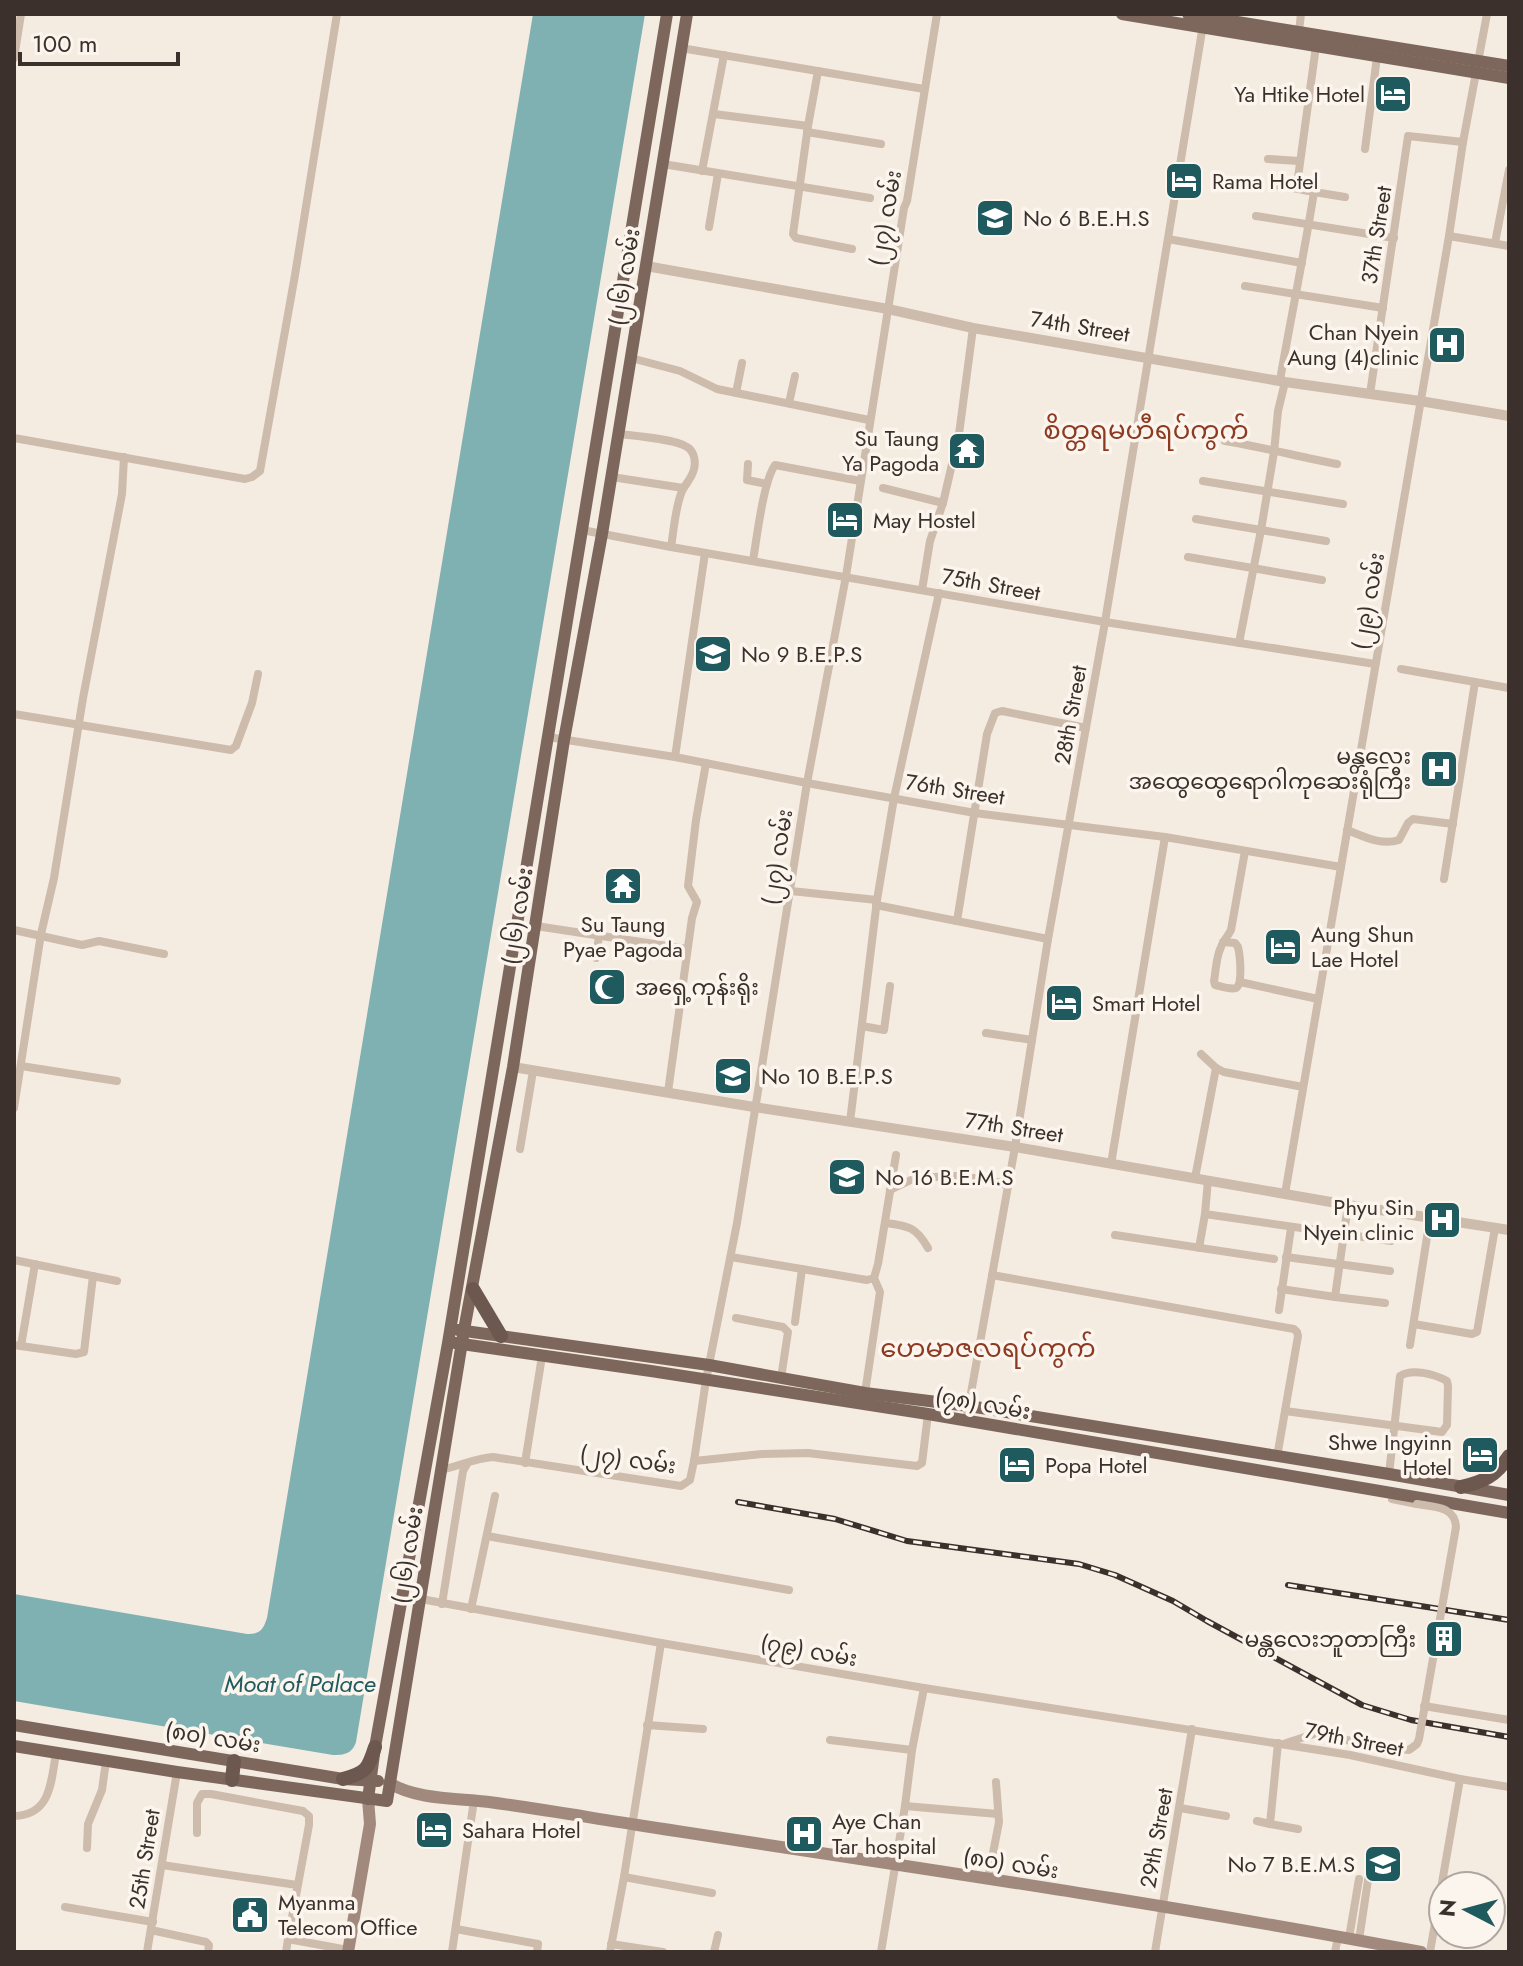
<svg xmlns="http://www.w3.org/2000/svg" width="1523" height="1966" viewBox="0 0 1523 1966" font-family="Jost,'Noto Sans Myanmar',sans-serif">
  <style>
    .water { fill: #7fb0b2 }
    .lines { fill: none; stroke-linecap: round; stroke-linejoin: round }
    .minor { stroke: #cdbbac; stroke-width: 8 }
    .tertiary { stroke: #cdbbac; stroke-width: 10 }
    .secondary { stroke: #a18a7d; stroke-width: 12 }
    .primary { stroke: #7d675c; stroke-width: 12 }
    .trunk { stroke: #6c584f; stroke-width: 14 }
    .rail-casing { stroke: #3b302b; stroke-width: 6 }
    .rail { stroke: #fbf5ee; stroke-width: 3; stroke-dasharray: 9; stroke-linecap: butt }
    .minor-bridge { stroke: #cdbbac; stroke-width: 8 }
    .labels { text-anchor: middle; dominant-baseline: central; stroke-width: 7; stroke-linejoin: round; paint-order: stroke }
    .poi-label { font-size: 22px; fill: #3b302b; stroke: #fbf5ee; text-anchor: start }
    .street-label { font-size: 22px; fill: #3b302b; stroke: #fbf5ee }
    .water-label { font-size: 24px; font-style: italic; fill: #1f5a5e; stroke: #fbf5ee }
    .quarter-label { font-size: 26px; fill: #8c3b22; stroke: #fbf5ee }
  </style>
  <rect width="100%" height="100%" fill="#f4ebe1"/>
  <path class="water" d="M 533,14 L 645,14 L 356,1742 C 352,1754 344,1755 333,1755 L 14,1701 L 14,1594 L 247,1634 C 260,1634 263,1630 267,1618 Z"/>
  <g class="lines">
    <g class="minor">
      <polyline points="1299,31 1301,14"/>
      <polyline points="681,48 924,89"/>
      <polyline points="14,58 21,14"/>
      <polyline points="818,71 808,126 793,234 796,238 852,249"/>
      <polyline points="714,114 808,126"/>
      <polyline points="807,132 881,144"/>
      <polyline points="1365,149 1377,57"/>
      <polyline points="1268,159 1299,161"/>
      <polyline points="663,164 870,198"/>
      <polyline points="702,171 724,55"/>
      <polyline points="1276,185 1293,188 1297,185 1316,46"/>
      <polyline points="1314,192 1345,197"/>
      <polyline points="1256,216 1394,238"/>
      <polyline points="709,227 718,174"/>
      <polyline points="1449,236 1509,246"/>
      <polyline points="1168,239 1302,263"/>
      <polyline points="1495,243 1509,170"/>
      <polyline points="1245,286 1383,308"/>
      <polyline points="631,358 680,371 717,389 869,420"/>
      <path d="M 1280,380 C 1291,317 1304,255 1314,192 L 1293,188"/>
      <polyline points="736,393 742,363"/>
      <polyline points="1370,394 1408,136 1463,142"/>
      <polyline points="789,403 795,376"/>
      <path d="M 619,434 C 635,436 675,439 687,447 C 694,451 696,461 694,469 C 692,478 686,483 682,491 C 675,508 674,529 671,547"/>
      <polyline points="14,438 245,479 252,477 260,471 295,275 337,14"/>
      <path d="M 1225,441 C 1262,447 1300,457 1337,464"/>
      <polyline points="748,464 747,480 767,484"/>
      <polyline points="612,477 683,488"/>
      <polyline points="1203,481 1343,504"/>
      <polyline points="883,488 943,503"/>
      <polyline points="1196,519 1326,541"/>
      <polyline points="582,530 671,547 1105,622 1375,664"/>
      <polyline points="1188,557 1322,580"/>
      <path d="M 753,560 C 757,538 763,482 775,465 L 860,481"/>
      <polyline points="922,590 930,541 943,503 959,434 973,328"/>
      <polyline points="1239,643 1261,530 1274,452 1278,411 1285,382"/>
      <polyline points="1401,669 1509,688"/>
      <polyline points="14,714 231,750 236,746 252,703 258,674"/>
      <polyline points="548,737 675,757 807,783 975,813 1165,837 1341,867"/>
      <polyline points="675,757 705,553"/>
      <path d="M 1347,830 C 1363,836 1381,846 1399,840 L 1408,823 L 1413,819 L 1453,824"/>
      <polyline points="1444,879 1475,682"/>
      <polyline points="791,891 877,900"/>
      <polyline points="876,905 1048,939"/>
      <polyline points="957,921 987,734 995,713 1002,711 1086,728"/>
      <polyline points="536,926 687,949"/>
      <polyline points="14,930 82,945 99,941 164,954"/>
      <path d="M 1223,942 L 1235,943 L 1238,947 C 1240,955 1243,984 1236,988 C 1230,990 1220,986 1215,985 L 1214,981 C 1216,970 1216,957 1221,947 C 1223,941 1228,936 1231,930 L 1245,851"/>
      <polyline points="596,958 599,936"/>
      <polyline points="1240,982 1318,999"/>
      <polyline points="862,1026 884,1030 890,986"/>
      <polyline points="986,1033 1032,1040"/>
      <polyline points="1201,1054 1216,1068 1224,1072 1303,1087"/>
      <polyline points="21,1066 117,1081"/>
      <polyline points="668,1092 692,918 697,902 688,886 696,820 706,763"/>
      <polyline points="14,1108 41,934 54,878 83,698 122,494 124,457"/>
      <polyline points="850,1122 877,900 894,798 939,593"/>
      <polyline points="520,1149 533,1071"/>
      <polyline points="1111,1164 1165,837"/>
      <polyline points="1195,1178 1216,1068"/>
      <polyline points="1208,1180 1205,1214 1391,1241"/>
      <polyline points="890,1190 915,1178 956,1176 990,1180 1008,1185"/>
      <polyline points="1285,1194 1449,236 1463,142 1487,14"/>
      <path d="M 886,1223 C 909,1226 916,1227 928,1248"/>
      <polyline points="1115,1235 1274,1259"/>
      <polyline points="1199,1248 1205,1214"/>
      <polyline points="731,1257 867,1280 874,1278 878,1264 896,1155"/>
      <polyline points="1286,1257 1390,1271"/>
      <polyline points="14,1260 117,1281"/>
      <polyline points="992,1275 1294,1329 1297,1332 1298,1336 1277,1457"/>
      <polyline points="1281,1289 1335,1297 1348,1205"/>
      <polyline points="1335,1297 1385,1303"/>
      <polyline points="1279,1310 1291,1228"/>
      <polyline points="736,1318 783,1327 788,1332 781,1378"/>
      <polyline points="795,1322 802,1269"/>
      <polyline points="1414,1324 1472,1334 1477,1332 1495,1228"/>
      <polyline points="14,1345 76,1354 84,1352 93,1276"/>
      <polyline points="1410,1345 1430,1218"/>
      <polyline points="21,1346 35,1264"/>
      <polyline points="865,1393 880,1292 874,1278"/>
      <path d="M 1285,1411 L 1442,1432 L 1447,1425 L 1448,1386 L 1447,1381 C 1434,1374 1412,1368 1400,1376 L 1389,1474"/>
      <polyline points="966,1421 1015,1147 1048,939 1105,622 1203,25"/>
      <polyline points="694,1461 762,1454 808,1453 917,1466 922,1463 928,1414"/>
      <polyline points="525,1463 542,1356"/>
      <path d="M 441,1470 C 459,1466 476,1458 493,1457 L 681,1486 L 690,1480 L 694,1461 L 706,1380 L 737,1223 L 807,783 L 846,576 L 904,208 L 907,201 L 937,14"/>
      <polyline points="1392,1499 1417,1504"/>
      <polyline points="487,1536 789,1590"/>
      <polyline points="421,1599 661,1643 924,1688 1350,1755 1460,1779 1509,1787"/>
      <polyline points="442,1604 463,1471 467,1464"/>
      <polyline points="471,1609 495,1496"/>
      <polyline points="1424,1706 1509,1720"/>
      <polyline points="647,1725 703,1729"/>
      <polyline points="830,1740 912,1750"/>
      <polyline points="1278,1743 1270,1824 1298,1829"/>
      <polyline points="1286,1743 1314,1734 1379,1746"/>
      <polyline points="905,1806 998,1814"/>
      <polyline points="1180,1808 1226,1816"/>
      <path d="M 14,1816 C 51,1815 51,1782 56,1753"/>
      <polyline points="1257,1821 1270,1824"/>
      <polyline points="197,1833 197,1803 202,1794 211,1794 303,1811 309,1816 309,1825 288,1939 348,1950"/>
      <polyline points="87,1848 88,1824 102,1790 106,1761"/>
      <polyline points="162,1865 297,1885"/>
      <polyline points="624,1877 712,1893"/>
      <polyline points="988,1879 999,1822 996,1782"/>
      <polyline points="65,1907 153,1922"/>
      <polyline points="456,1929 538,1944 537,1952"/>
      <polyline points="151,1930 206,1942 209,1945 208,1952"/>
      <polyline points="1349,1938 1359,1879"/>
      <polyline points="1359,1940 1368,1880"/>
      <polyline points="611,1944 663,1952"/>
      <polyline points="147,1952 177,1772"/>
      <polyline points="286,1952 288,1939"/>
      <polyline points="452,1952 474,1800"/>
      <polyline points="610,1952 624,1877 661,1643"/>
      <polyline points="714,1952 718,1935"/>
      <polyline points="881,1952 905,1806 912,1750 924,1688"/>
      <polyline points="1155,1952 1192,1729"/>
      <polyline points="1335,1952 1338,1937"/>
      <polyline points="1430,1952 1460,1779"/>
    </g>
    <g class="tertiary">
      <polyline points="646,266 888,309 973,328 1285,382 1420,401 1509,416"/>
      <polyline points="513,1067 754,1107 1015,1147 1348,1205 1509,1230"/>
    </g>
    <g class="secondary">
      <path d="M 389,1783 C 418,1800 456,1798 489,1802 C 541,1809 592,1818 644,1826 C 903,1866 1163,1903 1421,1952"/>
      <polyline points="348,1952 370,1824 368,1799"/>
    </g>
    <g class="primary">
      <polyline points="1122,14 1509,78"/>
      <polyline points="1188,14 1509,66"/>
      <polyline points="458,1330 709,1365 865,1393 969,1406 1389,1474 1509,1495"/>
      <polyline points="455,1343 651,1371 928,1414 1509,1513"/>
      <polyline points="14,1725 343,1779 378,1781"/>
      <polyline points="14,1746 177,1772 387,1801 464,1330 513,1067 564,740 602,534 687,14"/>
      <polyline points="368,1799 375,1747 448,1343 667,14"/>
    </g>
    <g class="trunk">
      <polyline points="473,1289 501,1336"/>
      <path d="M 1461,1487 C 1483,1482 1496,1476 1509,1456"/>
      <path d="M 343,1779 C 366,1773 368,1769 375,1747"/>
      <polyline points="232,1780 234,1761"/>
    </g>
    <g class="rail-casing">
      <g id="rail">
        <polyline points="738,1502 835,1519 907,1541 1079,1564 1115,1575 1173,1601 1207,1621 1362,1705 1411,1720 1509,1737"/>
        <polyline points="1288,1585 1509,1620"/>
      </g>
    </g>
    <use href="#rail" class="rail"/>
    <path class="minor-bridge" d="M 1379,1746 L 1409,1750 L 1417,1744 L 1419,1739 L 1456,1527 C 1455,1506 1434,1507 1417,1504"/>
  </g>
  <defs>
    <g id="hotel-square" transform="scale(2)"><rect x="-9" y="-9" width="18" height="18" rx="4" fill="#1f5a5e" stroke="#fbf5ee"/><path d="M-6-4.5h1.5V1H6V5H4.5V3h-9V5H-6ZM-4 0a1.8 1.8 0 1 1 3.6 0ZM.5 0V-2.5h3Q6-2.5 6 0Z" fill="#fff"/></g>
    <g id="school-square" transform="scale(2)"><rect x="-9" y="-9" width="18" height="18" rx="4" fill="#1f5a5e" stroke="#fbf5ee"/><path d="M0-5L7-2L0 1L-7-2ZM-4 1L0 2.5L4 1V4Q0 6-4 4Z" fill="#fff"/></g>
    <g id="hospital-square" transform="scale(2)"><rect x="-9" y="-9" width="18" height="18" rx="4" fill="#1f5a5e" stroke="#fbf5ee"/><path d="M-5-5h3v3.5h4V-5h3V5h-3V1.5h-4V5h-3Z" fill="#fff"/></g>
    <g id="temple-square" transform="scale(2)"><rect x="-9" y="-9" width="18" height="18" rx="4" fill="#1f5a5e" stroke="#fbf5ee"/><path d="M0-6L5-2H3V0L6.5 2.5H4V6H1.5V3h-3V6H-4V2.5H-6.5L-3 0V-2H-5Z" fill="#fff"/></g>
    <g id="mosque-square" transform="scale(2)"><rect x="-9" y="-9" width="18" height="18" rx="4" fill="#1f5a5e" stroke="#fbf5ee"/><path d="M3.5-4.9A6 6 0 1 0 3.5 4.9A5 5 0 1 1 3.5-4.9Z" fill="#fff"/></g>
    <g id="building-square" transform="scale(2)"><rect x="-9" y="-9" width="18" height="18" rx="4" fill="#1f5a5e" stroke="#fbf5ee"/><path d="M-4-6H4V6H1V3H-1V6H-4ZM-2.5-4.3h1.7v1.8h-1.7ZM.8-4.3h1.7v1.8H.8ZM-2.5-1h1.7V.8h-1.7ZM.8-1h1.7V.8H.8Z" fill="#fff"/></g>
    <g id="civic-square" transform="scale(2)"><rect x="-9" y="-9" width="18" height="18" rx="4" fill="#1f5a5e" stroke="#fbf5ee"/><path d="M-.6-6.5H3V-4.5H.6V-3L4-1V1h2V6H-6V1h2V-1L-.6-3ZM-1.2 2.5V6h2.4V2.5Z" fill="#fff"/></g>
  </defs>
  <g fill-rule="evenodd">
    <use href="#hotel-square" x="1393" y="94"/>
    <use href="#hotel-square" x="1184" y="181"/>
    <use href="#school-square" x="995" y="218"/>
    <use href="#hospital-square" x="1447" y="345"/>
    <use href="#temple-square" x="967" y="451"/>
    <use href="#hotel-square" x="845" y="520"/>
    <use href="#school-square" x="713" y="654"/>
    <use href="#hospital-square" x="1439" y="769"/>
    <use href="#temple-square" x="623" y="886"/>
    <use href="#hotel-square" x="1283" y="947"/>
    <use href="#mosque-square" x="607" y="987"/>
    <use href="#hotel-square" x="1064" y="1003"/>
    <use href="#school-square" x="733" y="1076"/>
    <use href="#school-square" x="847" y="1177"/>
    <use href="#hospital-square" x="1442" y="1220"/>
    <use href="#hotel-square" x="1480" y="1455"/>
    <use href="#hotel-square" x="1017" y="1465"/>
    <use href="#building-square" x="1444" y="1639"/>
    <use href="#hotel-square" x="434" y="1830"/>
    <use href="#hospital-square" x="804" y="1834"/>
    <use href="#school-square" x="1383" y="1864"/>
    <use href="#civic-square" x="250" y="1915"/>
  </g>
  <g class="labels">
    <g class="poi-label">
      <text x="1365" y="94" text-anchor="end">Ya Htike Hotel</text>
      <text x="1212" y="181">Rama Hotel</text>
      <text x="1023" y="218">No 6 B.E.H.S</text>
      <text x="1419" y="332" text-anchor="end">Chan Nyein<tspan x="1419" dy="25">Aung (4)clinic</tspan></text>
      <text x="939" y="438" text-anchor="end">Su Taung<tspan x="939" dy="25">Ya Pagoda</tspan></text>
      <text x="873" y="520">May Hostel</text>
      <text x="741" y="654">No 9 B.E.P.S</text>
      <text x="1411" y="756" text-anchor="end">မန္တလေး<tspan x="1411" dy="25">အထွေထွေရောဂါကုဆေးရုံကြီး</tspan></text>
      <text x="623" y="924" text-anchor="middle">Su Taung<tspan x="623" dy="25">Pyae Pagoda</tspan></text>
      <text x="1311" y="934">Aung Shun<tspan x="1311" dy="25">Lae Hotel</tspan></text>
      <text x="635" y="987">အရှေ့ကုန်းရိုး</text>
      <text x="1092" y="1003">Smart Hotel</text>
      <text x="761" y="1076">No 10 B.E.P.S</text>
      <text x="875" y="1177">No 16 B.E.M.S</text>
      <text x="1414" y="1207" text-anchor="end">Phyu Sin<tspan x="1414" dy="25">Nyein clinic</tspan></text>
      <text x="1452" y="1442" text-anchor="end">Shwe Ingyinn<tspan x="1452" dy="25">Hotel</tspan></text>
      <text x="1045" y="1465">Popa Hotel</text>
      <text x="1416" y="1639" text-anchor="end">မန္တလေးဘူတာကြီး</text>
      <text x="832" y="1821">Aye Chan<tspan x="832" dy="25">Tar hospital</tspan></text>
      <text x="462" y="1830">Sahara Hotel</text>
      <text x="1355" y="1864" text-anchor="end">No 7 B.E.M.S</text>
      <text x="278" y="1902">Myanma<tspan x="278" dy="25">Telecom Office</tspan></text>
    </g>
    <g class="street-label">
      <text transform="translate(885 218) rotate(-80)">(၂၇) လမ်း</text>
      <text transform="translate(1376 235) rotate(-81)">37th Street</text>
      <text transform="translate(624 277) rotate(-81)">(၂၆) လမ်း</text>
      <text transform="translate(1080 326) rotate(9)">74th Street</text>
      <text transform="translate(991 584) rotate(10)">75th Street</text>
      <text transform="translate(1368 601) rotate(-80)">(၂၉) လမ်း</text>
      <text transform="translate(1070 715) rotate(-80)">28th Street</text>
      <text transform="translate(955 789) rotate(9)">76th Street</text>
      <text transform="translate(777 857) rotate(-81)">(၂၇) လမ်း</text>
      <text transform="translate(517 916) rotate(-81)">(၂၆) လမ်း</text>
      <text transform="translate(1014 1127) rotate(9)">77th Street</text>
      <text transform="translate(983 1403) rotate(10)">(၇၈) လမ်း</text>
      <text transform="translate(628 1459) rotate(8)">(၂၇) လမ်း</text>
      <text transform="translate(407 1555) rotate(-81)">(၂၆) လမ်း</text>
      <text transform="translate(809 1650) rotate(10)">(၇၉) လမ်း</text>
      <text transform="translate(213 1737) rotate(9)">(၈၀) လမ်း</text>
      <text transform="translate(1354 1739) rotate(11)">79th Street</text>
      <text transform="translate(1156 1838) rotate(-80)">29th Street</text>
      <text transform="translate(144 1859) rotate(-81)">25th Street</text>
      <text transform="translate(1011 1863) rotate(9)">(၈၀) လမ်း</text>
    </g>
    <g class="water-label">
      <text x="300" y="1683">Moat of Palace</text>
    </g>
    <g class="quarter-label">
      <text x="1146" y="430">စိတ္တရမဟီရပ်ကွက်</text>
      <text x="988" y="1348">ဟေမာဇလရပ်ကွက်</text>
    </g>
  </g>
  <rect width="1523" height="1966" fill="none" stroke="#3b302b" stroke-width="32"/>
  <g transform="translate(1467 1910) rotate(276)"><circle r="38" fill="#fbf5ee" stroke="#aea6a0" stroke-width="2"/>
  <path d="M0-6L14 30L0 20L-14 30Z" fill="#1f5a5e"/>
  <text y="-12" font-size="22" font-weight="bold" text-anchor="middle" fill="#3b302b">N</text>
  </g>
  <path d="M20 52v12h158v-12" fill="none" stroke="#3b302b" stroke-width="4"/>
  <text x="32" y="52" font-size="24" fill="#3b302b" stroke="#fbf5ee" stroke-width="6" paint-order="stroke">100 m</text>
</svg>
